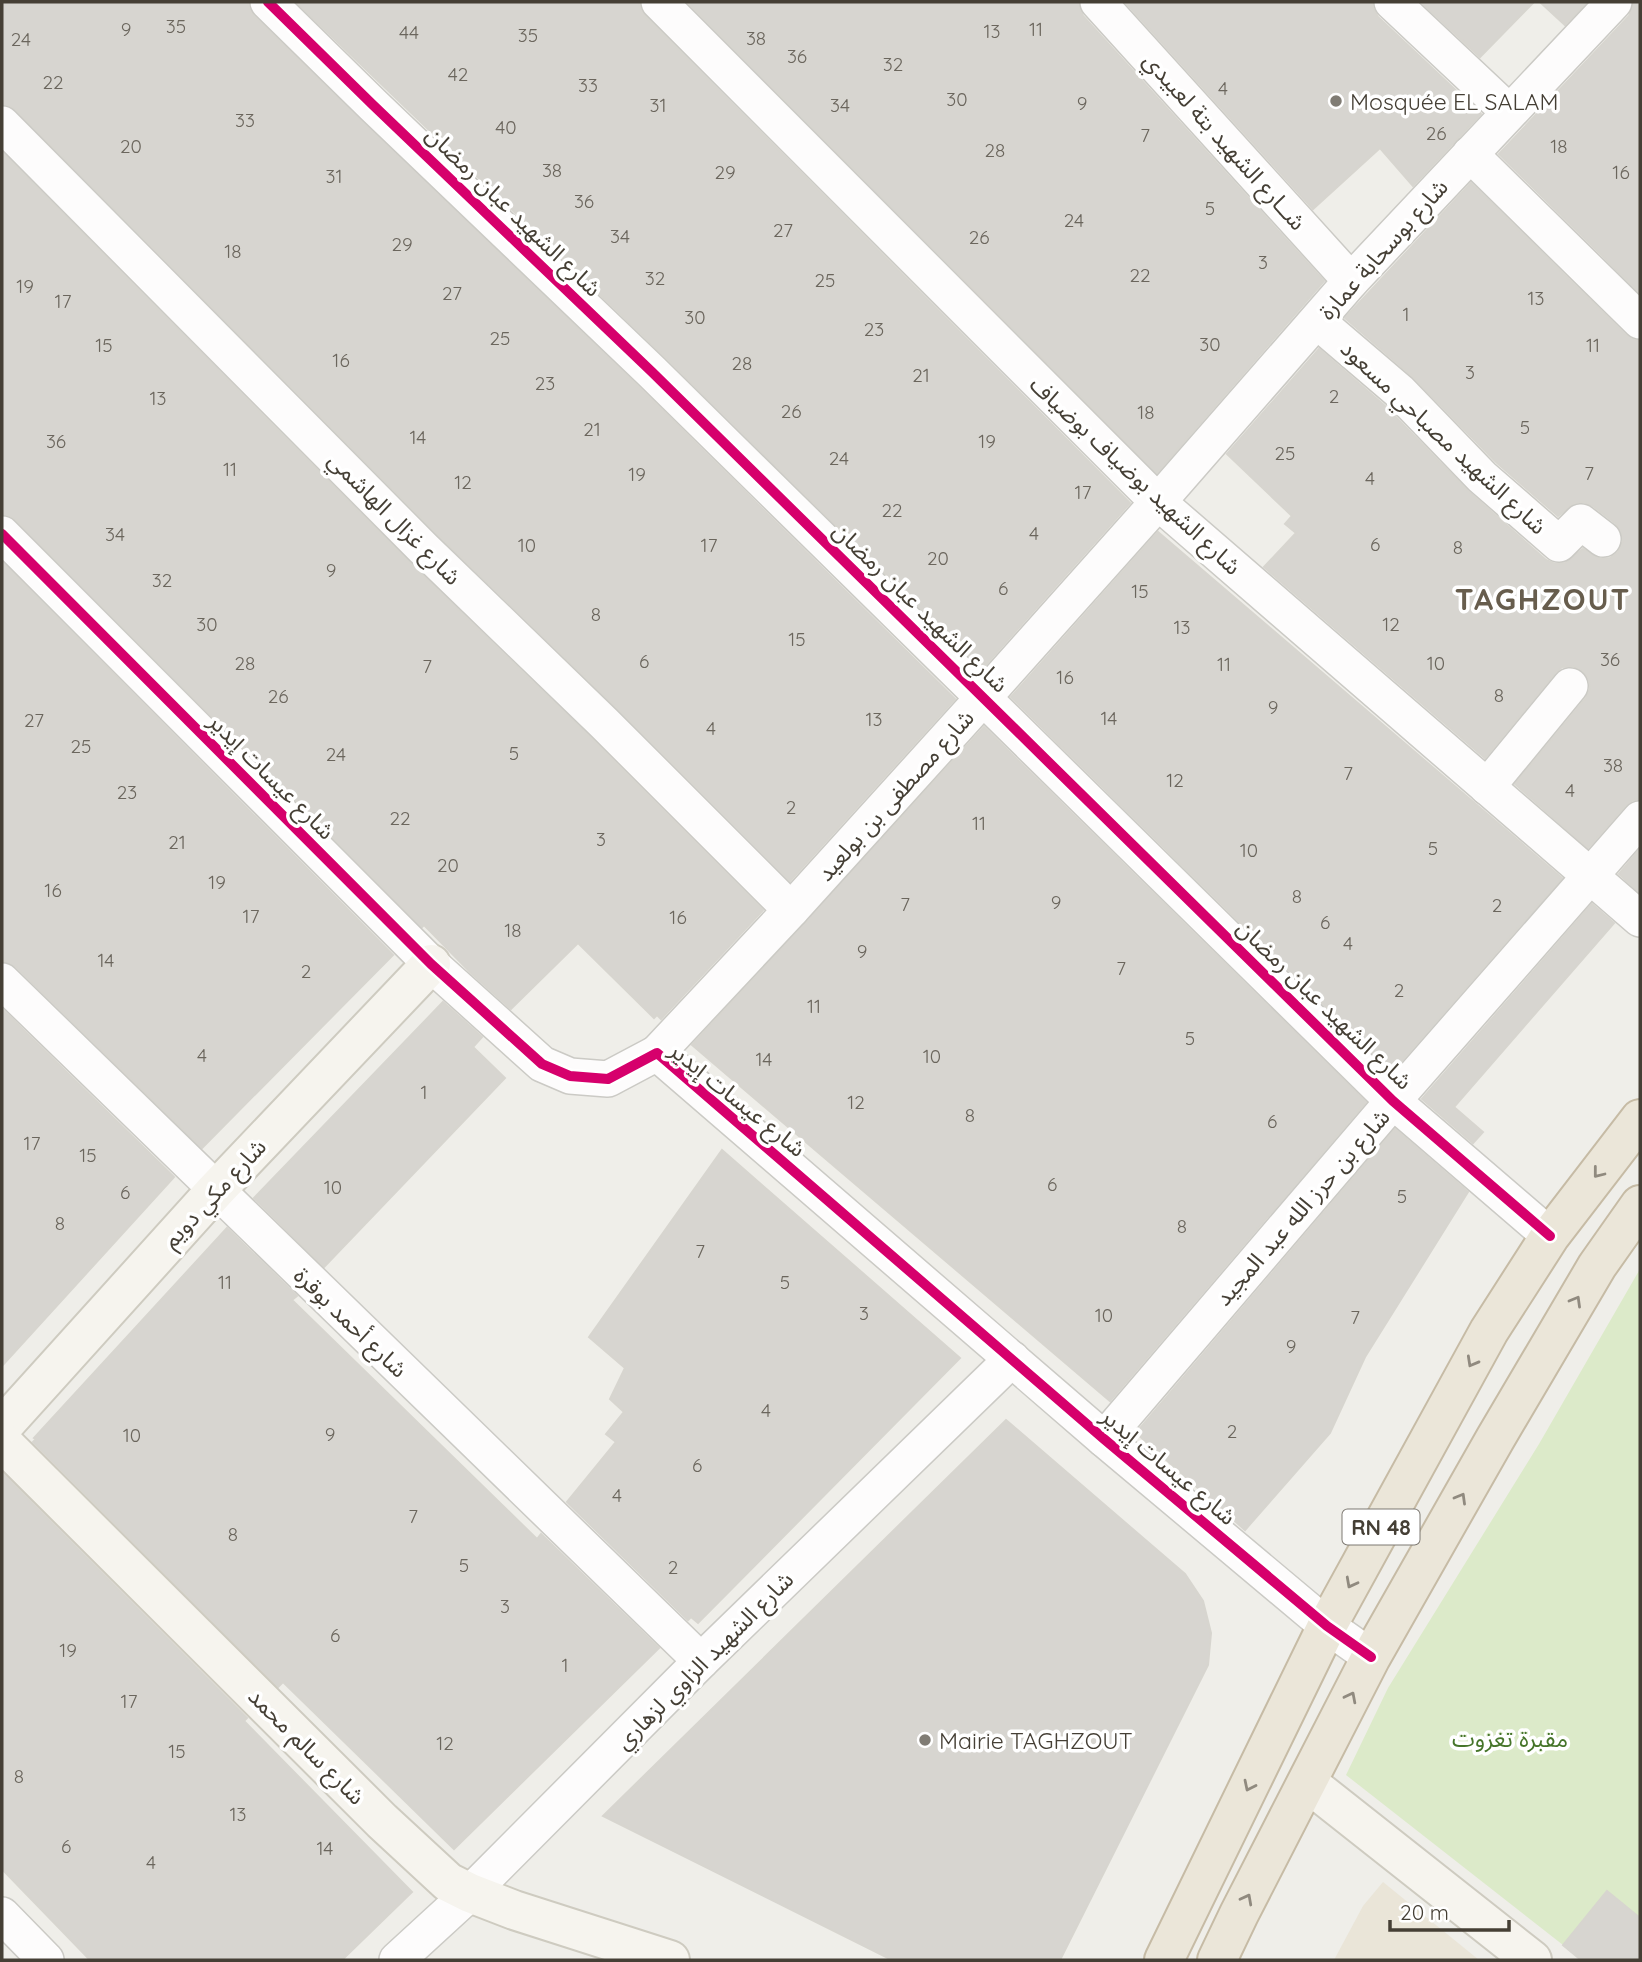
<svg xmlns="http://www.w3.org/2000/svg" width="1642" height="1962" viewBox="0 0 1642 1962" font-family="Quicksand,'Noto Sans Arabic',sans-serif">
  <style>
    .education { fill: #eae5d8 }
    .green { fill: #dceac9 }
    .building { fill: #d7d5d0; stroke: #d7d5cf; stroke-width: 2 }
    .lines { fill: none; stroke-linecap: round; stroke-linejoin: round }
    .street-casing { stroke: #cbcac5; stroke-width: 38 }
    .secondary-casing { stroke: #cecbc0; stroke-width: 42 }
    .highway-casing { stroke: #c6bba5; stroke-width: 42 }
    .street { stroke: #fdfcfc; stroke-width: 35 }
    .secondary { stroke: #f6f4ee; stroke-width: 38 }
    .highway { stroke: #ebe6d9; stroke-width: 38 }
    .cycleway-casing { stroke: #fff; stroke-width: 15 }
    .cycleway { stroke: #d6006c; stroke-width: 10 }
    .oneway { stroke: #908a7f }
    .poi-dot { fill: #807c74; stroke: #fff; stroke-width: 2.5 }
    .labels { text-anchor: middle; dominant-baseline: central; stroke-width: 7; stroke-linejoin: round; paint-order: stroke }
    .number-label { font-size: 19px; fill: #6b665d }
    .shield { fill: #fff; stroke: #7d7972; stroke-width: 2 }
    .shield-label { font-size: 21px; font-weight: bold; fill: #453f35 }
    .poi-label { font-size: 23px; fill: #453f35; stroke: #fff; text-anchor: start }
    .street-label { font-size: 23px; fill: #453f35; stroke: #fff }
    .park-label { font-size: 23px; fill: #46752a; stroke: #fff }
    .district-label { font-size: 30px; font-weight: bold; letter-spacing: 2px; fill: #675d4d; stroke: #fff }
  </style>
  <rect width="100%" height="100%" fill="#efeee9"/>
  <polygon class="education" points="1383,1882 1479,1960 1334,1960 1363,1906"/>
  <polygon class="green" points="1640,1269 1640,1918 1607,1891 1563,1945 1346,1775 1388,1688 1539,1444"/>
  <g class="building">
    <polygon points="2,2 248,2 249,8 254,16 638,386 955,699 790,881 618,709 437,534 16,110 8,105 2,104"/>
    <polygon points="296,2 639,2 640,8 645,16 1130,503 982,669 666,358"/>
    <polygon points="687,2 1078,2 1083,16 1324,281 1157,473"/>
    <polygon points="1125,2 1372,2 1373,8 1378,17 1481,114 1413,186 1380,148 1313,209"/>
    <polygon points="1421,2 1534,2 1480,57"/>
    <polygon points="1540,2 1587,2 1565,25"/>
    <polygon points="1634,2 1640,2 1640,293 1499,154 1629,16"/>
    <polygon points="2,152 409,562 590,737 763,910 661,1019 657,1015 654,1018 578,943 511,1009 471,973 424,925 422,927 16,520 8,515 2,514"/>
    <polygon points="1471,183 1626,335 1640,341 1640,799 1633,800 1625,806 1588,848 1515,784 1586,698 1590,689 1589,680 1583,671 1573,666 1562,667 1555,673 1485,758 1264,567 1296,533 1285,524 1292,516 1227,454 1319,349 1385,406 1468,491 1546,560 1555,564 1565,563 1583,549 1601,559 1610,558 1618,552 1623,541 1621,531 1615,523 1593,506 1584,502 1574,503 1558,516 1496,462 1412,376 1345,318"/>
    <polygon points="1158,532 1562,878 1392,1072 1011,697"/>
    <polygon points="2,562 393,955 202,1148 16,967 2,961"/>
    <polygon points="984,727 1366,1102 1110,1401 692,1045"/>
    <polygon points="1640,849 1640,893 1619,874"/>
    <polygon points="1592,904 1614,923 1454,1107 1483,1132 1473,1143 1422,1099"/>
    <polygon points="443,1002 482,1037 473,1047 505,1078 324,1267 254,1198"/>
    <polygon points="2,1009 174,1177 2,1366"/>
    <polygon points="1395,1129 1468,1192 1365,1357 1330,1433 1245,1530 1136,1433"/>
    <polygon points="722,1150 960,1358 698,1623 691,1617 688,1620 567,1502 616,1442 606,1434 624,1412 610,1399 625,1368 589,1337"/>
    <polygon points="227,1228 297,1296 292,1300 537,1539 541,1534 659,1648 454,1849 283,1682 278,1687 33,1442 36,1439 34,1438"/>
    <polygon points="1006,1420 1185,1574 1203,1601 1211,1633 1208,1665 1060,1960 892,1960 603,1816"/>
    <polygon points="3,1474 247,1718 244,1721 412,1892 342,1960 90,1960 2,1869"/>
    <polygon points="1607,1891 1640,1918 1640,1960 1581,1960 1563,1945"/>
  </g>
  <g class="lines">
    <g class="street-casing">
      <g id="street">
        <polyline points="268,2 373,105 652,372 1393,1101 1550,1236"/>
        <polyline points="659,2 1158,502 1640,919"/>
        <polyline points="1098,2 1351,281"/>
        <polyline points="1392,2 1509,112"/>
        <polyline points="2,124 423,548 604,723 791,910"/>
        <polyline points="1470,154 1640,321"/>
        <polyline points="1317,321 1399,391 1482,477 1559,544 1581,522 1603,539"/>
        <polyline points="2,534 431,964 542,1064 570,1076 608,1079 657,1053 1104,1439 1327,1626 1371,1657"/>
        <polyline points="1487,787 1570,686"/>
        <polyline points="2,981 701,1661"/>
        <polyline points="657,1053 791,910 983,698 1158,502 1351,281 1614,2"/>
        <polyline points="1104,1439 1393,1101 1640,819"/>
        <polyline points="2,1915 46,1960"/>
        <polyline points="397,1960 470,1893 701,1661 1012,1359"/>
      </g>
    </g>
    <g class="secondary-casing">
      <g id="secondary">
        <polyline points="2,1427 215,1191 431,964"/>
        <polyline points="2,1442 382,1821 448,1882 470,1893 514,1910 670,1960"/>
        <polyline points="1308,1783 1532,1960"/>
      </g>
    </g>
    <g class="highway-casing">
      <g id="highway">
        <polyline points="1164,1960 1327,1626 1489,1331 1550,1236 1640,1119"/>
        <polyline points="1217,1960 1239,1914 1371,1657 1495,1439 1597,1266 1640,1205"/>
      </g>
    </g>
    <use href="#street" class="street"/>
    <use href="#secondary" class="secondary"/>
    <use href="#highway" class="highway"/>
    <g class="cycleway-casing">
      <g id="cycleway">
        <polyline points="268,2 373,105 652,372 1393,1101 1550,1236"/>
        <polyline points="2,534 431,964 542,1064 570,1076 608,1079 657,1053 1104,1439 1327,1626 1371,1657"/>
      </g>
    </g>
    <use href="#cycleway" class="cycleway"/>
  </g>
  <defs><path id="oneway-chevron" d="M-2-3.5L2.5 0L-2 3.5" fill="none" stroke-width="1.6" stroke-linecap="round" stroke-linejoin="round" transform="scale(1.75)"/></defs>
  <g class="oneway">
    <use href="#oneway-chevron" transform="translate(1598 1173) rotate(128)"/>
    <use href="#oneway-chevron" transform="translate(1576 1301) rotate(-60)"/>
    <use href="#oneway-chevron" transform="translate(1472 1362) rotate(119)"/>
    <use href="#oneway-chevron" transform="translate(1461 1498) rotate(-60)"/>
    <use href="#oneway-chevron" transform="translate(1351 1583) rotate(118)"/>
    <use href="#oneway-chevron" transform="translate(1351 1697) rotate(-63)"/>
    <use href="#oneway-chevron" transform="translate(1249 1786) rotate(116)"/>
    <use href="#oneway-chevron" transform="translate(1247 1899) rotate(-62)"/>
  </g>
  <g class="poi-dot">
    <circle cx="1336" cy="101" r="7"/>
    <circle cx="925" cy="1740" r="7"/>
  </g>
  <g class="labels">
    <g class="number-label">
      <text x="176" y="26">35</text>
      <text x="126" y="29">9</text>
      <text x="1036" y="29">11</text>
      <text x="992" y="31">13</text>
      <text x="409" y="32">44</text>
      <text x="528" y="35">35</text>
      <text x="756" y="38">38</text>
      <text x="21" y="39">24</text>
      <text x="797" y="56">36</text>
      <text x="893" y="64">32</text>
      <text x="458" y="74">42</text>
      <text x="53" y="82">22</text>
      <text x="588" y="85">33</text>
      <text x="1223" y="88">4</text>
      <text x="957" y="99">30</text>
      <text x="1082" y="103">9</text>
      <text x="658" y="105">31</text>
      <text x="840" y="105">34</text>
      <text x="245" y="120">33</text>
      <text x="506" y="127">40</text>
      <text x="1436" y="133">26</text>
      <text x="1145" y="135">7</text>
      <text x="131" y="146">20</text>
      <text x="1559" y="146">18</text>
      <text x="995" y="150">28</text>
      <text x="552" y="170">38</text>
      <text x="725" y="172">29</text>
      <text x="1621" y="172">16</text>
      <text x="334" y="176">31</text>
      <text x="584" y="201">36</text>
      <text x="1210" y="208">5</text>
      <text x="1074" y="220">24</text>
      <text x="783" y="230">27</text>
      <text x="620" y="236">34</text>
      <text x="979" y="237">26</text>
      <text x="402" y="244">29</text>
      <text x="233" y="251">18</text>
      <text x="1263" y="262">3</text>
      <text x="1140" y="275">22</text>
      <text x="655" y="278">32</text>
      <text x="825" y="280">25</text>
      <text x="25" y="286">19</text>
      <text x="452" y="293">27</text>
      <text x="1536" y="298">13</text>
      <text x="63" y="301">17</text>
      <text x="1406" y="314">1</text>
      <text x="695" y="317">30</text>
      <text x="874" y="329">23</text>
      <text x="500" y="338">25</text>
      <text x="1210" y="344">30</text>
      <text x="104" y="345">15</text>
      <text x="1593" y="345">11</text>
      <text x="341" y="360">16</text>
      <text x="742" y="363">28</text>
      <text x="1470" y="372">3</text>
      <text x="921" y="375">21</text>
      <text x="545" y="383">23</text>
      <text x="1334" y="396">2</text>
      <text x="158" y="398">13</text>
      <text x="791" y="411">26</text>
      <text x="1146" y="412">18</text>
      <text x="1525" y="427">5</text>
      <text x="592" y="429">21</text>
      <text x="418" y="437">14</text>
      <text x="56" y="441">36</text>
      <text x="987" y="441">19</text>
      <text x="1285" y="453">25</text>
      <text x="839" y="458">24</text>
      <text x="230" y="469">11</text>
      <text x="1589" y="473">7</text>
      <text x="637" y="474">19</text>
      <text x="1370" y="478">4</text>
      <text x="463" y="482">12</text>
      <text x="1083" y="492">17</text>
      <text x="892" y="510">22</text>
      <text x="1034" y="533">4</text>
      <text x="115" y="534">34</text>
      <text x="1375" y="544">6</text>
      <text x="527" y="545">10</text>
      <text x="709" y="545">17</text>
      <text x="1458" y="547">8</text>
      <text x="938" y="558">20</text>
      <text x="331" y="570">9</text>
      <text x="162" y="580">32</text>
      <text x="1003" y="588">6</text>
      <text x="1140" y="591">15</text>
      <text x="596" y="614">8</text>
      <text x="207" y="624">30</text>
      <text x="1391" y="624">12</text>
      <text x="1182" y="627">13</text>
      <text x="797" y="639">15</text>
      <text x="1610" y="659">36</text>
      <text x="644" y="661">6</text>
      <text x="245" y="663">28</text>
      <text x="1436" y="663">10</text>
      <text x="1224" y="664">11</text>
      <text x="427" y="666">7</text>
      <text x="1065" y="677">16</text>
      <text x="1499" y="695">8</text>
      <text x="278" y="696">26</text>
      <text x="1273" y="707">9</text>
      <text x="1109" y="718">14</text>
      <text x="874" y="719">13</text>
      <text x="34" y="720">27</text>
      <text x="711" y="728">4</text>
      <text x="81" y="746">25</text>
      <text x="514" y="753">5</text>
      <text x="336" y="754">24</text>
      <text x="1613" y="765">38</text>
      <text x="1348" y="773">7</text>
      <text x="1175" y="780">12</text>
      <text x="1570" y="790">4</text>
      <text x="127" y="792">23</text>
      <text x="791" y="807">2</text>
      <text x="400" y="818">22</text>
      <text x="979" y="823">11</text>
      <text x="601" y="839">3</text>
      <text x="177" y="842">21</text>
      <text x="1433" y="848">5</text>
      <text x="1249" y="850">10</text>
      <text x="448" y="865">20</text>
      <text x="217" y="882">19</text>
      <text x="53" y="890">16</text>
      <text x="1297" y="896">8</text>
      <text x="1056" y="902">9</text>
      <text x="905" y="904">7</text>
      <text x="1497" y="905">2</text>
      <text x="251" y="916">17</text>
      <text x="678" y="917">16</text>
      <text x="1325" y="922">6</text>
      <text x="513" y="930">18</text>
      <text x="1348" y="943">4</text>
      <text x="862" y="951">9</text>
      <text x="106" y="960">14</text>
      <text x="1121" y="968">7</text>
      <text x="306" y="971">2</text>
      <text x="1399" y="990">2</text>
      <text x="814" y="1006">11</text>
      <text x="1190" y="1038">5</text>
      <text x="202" y="1055">4</text>
      <text x="932" y="1056">10</text>
      <text x="764" y="1059">14</text>
      <text x="424" y="1092">1</text>
      <text x="856" y="1102">12</text>
      <text x="970" y="1115">8</text>
      <text x="1272" y="1121">6</text>
      <text x="32" y="1143">17</text>
      <text x="88" y="1155">15</text>
      <text x="1052" y="1184">6</text>
      <text x="333" y="1187">10</text>
      <text x="125" y="1192">6</text>
      <text x="1402" y="1196">5</text>
      <text x="60" y="1223">8</text>
      <text x="1182" y="1226">8</text>
      <text x="700" y="1251">7</text>
      <text x="225" y="1282">11</text>
      <text x="785" y="1282">5</text>
      <text x="864" y="1313">3</text>
      <text x="1104" y="1315">10</text>
      <text x="1355" y="1317">7</text>
      <text x="1291" y="1346">9</text>
      <text x="766" y="1410">4</text>
      <text x="1232" y="1431">2</text>
      <text x="330" y="1434">9</text>
      <text x="132" y="1435">10</text>
      <text x="697" y="1465">6</text>
      <text x="617" y="1495">4</text>
      <text x="413" y="1516">7</text>
      <text x="233" y="1534">8</text>
      <text x="464" y="1565">5</text>
      <text x="673" y="1567">2</text>
      <text x="505" y="1606">3</text>
      <text x="335" y="1635">6</text>
      <text x="68" y="1650">19</text>
      <text x="565" y="1665">1</text>
      <text x="129" y="1701">17</text>
      <text x="445" y="1743">12</text>
      <text x="177" y="1751">15</text>
      <text x="19" y="1776">8</text>
      <text x="238" y="1814">13</text>
      <text x="66" y="1846">6</text>
      <text x="325" y="1848">14</text>
      <text x="151" y="1862">4</text>
    </g>
    <rect class="shield" x="1342.5" y="1509.5" width="77" height="35" rx="5"/>
    <g class="shield-label">
      <text x="1381" y="1527">RN 48</text>
    </g>
    <g class="poi-label">
      <text x="1350" y="101">Mosquée EL SALAM</text>
      <text x="939" y="1740">Mairie TAGHZOUT</text>
    </g>
    <g class="street-label">
      <text transform="translate(1225 141) rotate(48)">شــارع الشهيد بتة لعبيدي</text>
      <text transform="translate(514 211) rotate(44)">شارع الشهيد عبان رمضان</text>
      <text transform="translate(1383 249) rotate(-48)">شارع بوسحابة عمارة</text>
      <text transform="translate(1444 437) rotate(43)">شارع الشهيد مصباحي مسعود</text>
      <text transform="translate(1136 475) rotate(43)">شارع الشهيد بوضياف بوضياف</text>
      <text transform="translate(395 518) rotate(45)">شارع غزال الهاشمي</text>
      <text transform="translate(921 607) rotate(44)">شارع الشهيد عبان رمضان</text>
      <text transform="translate(272 776) rotate(45)">شارع عيسات إيدير</text>
      <text transform="translate(895 795) rotate(-48)">شارع مصطفى بن بولعيد</text>
      <text transform="translate(1325 1004) rotate(44)">شارع الشهيد عبان رمضان</text>
      <text transform="translate(738 1099) rotate(39)">شارع عيسات إيدير</text>
      <text transform="translate(214 1193) rotate(-47)">شارع مكي دويم</text>
      <text transform="translate(1302 1207) rotate(-49)">شارع بن حرز الله عبد المجيد</text>
      <text transform="translate(351 1322) rotate(44)">شارع أحمد بوقرة</text>
      <text transform="translate(1169 1466) rotate(40)">شارع عيسات إيدير</text>
      <text transform="translate(704 1660) rotate(-45)">شارع الشهيد الزاوي لزهاري</text>
      <text transform="translate(307 1746) rotate(45)">شارع سالم محمد</text>
    </g>
    <g class="park-label">
      <text x="1510" y="1738">مقبرة تغزوت</text>
    </g>
    <g class="district-label">
      <text x="1543" y="599">TAGHZOUT</text>
    </g>
  </g>
  <rect width="1642" height="1962" fill="none" stroke="#453f35" stroke-width="7"/>
  <path d="M1390 1920v10h119v-10" fill="none" stroke="#453f35" stroke-width="3.5"/>
  <text x="1400" y="1920" font-size="21" fill="#453f35" stroke="#ffffff" stroke-width="5" paint-order="stroke">20 m</text>
</svg>
